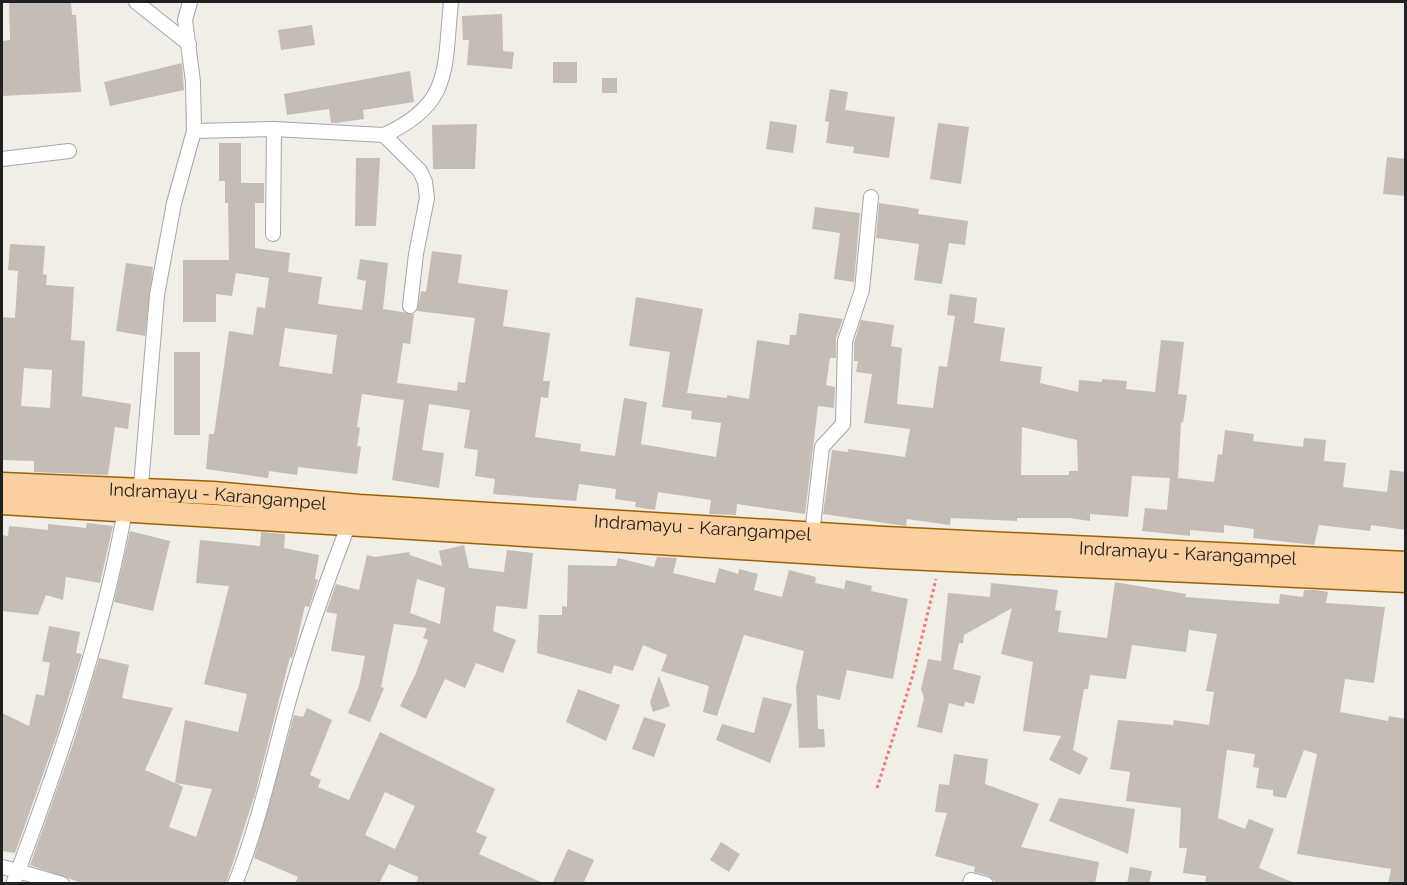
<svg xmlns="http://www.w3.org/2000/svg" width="1407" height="885" viewBox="0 0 1407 885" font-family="Raleway,sans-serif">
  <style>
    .building { fill: #c6bcb6; fill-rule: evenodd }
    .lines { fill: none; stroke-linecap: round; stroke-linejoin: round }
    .minor-casing { stroke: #a7a7a7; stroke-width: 16 }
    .primary-casing { stroke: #9c6101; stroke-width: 25 }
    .path { stroke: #f97770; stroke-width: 3; stroke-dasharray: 3 3; stroke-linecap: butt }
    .minor { stroke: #fff; stroke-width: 14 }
    .primary { stroke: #fbd0a1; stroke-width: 22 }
    .labels { text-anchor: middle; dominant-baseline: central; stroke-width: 4.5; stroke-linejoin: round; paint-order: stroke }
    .street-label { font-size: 18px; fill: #202020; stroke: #fff }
  </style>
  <rect width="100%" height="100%" fill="#f1ede7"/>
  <g class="building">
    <polygon points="9,2 71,2 72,15 76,15 81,92 2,96 2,41 10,40"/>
    <polygon points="502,14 503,51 514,52 512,69 467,65 469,40 463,40 462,16"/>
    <polygon points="312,25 315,45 281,50 278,30"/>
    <rect x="553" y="62" width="24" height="21"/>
    <polygon points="182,63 184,90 110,106 104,82"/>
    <polygon points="410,71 414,102 363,110 364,119 335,123 331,123 329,109 287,115 284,94"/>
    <rect x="602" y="78" width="15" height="15"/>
    <polygon points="830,89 848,92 845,110 895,117 889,158 853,153 854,147 826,143 829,122 825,121"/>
    <polygon points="770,121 797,125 793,153 766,149"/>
    <polygon points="938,123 969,127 961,184 930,179"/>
    <polygon points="477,124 475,169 433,169 432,125"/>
    <path d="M 219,143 L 241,143 L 241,183 L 264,183 L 264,203 L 255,203 L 255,248 L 290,253 L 288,272 L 322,277 L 318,304 L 362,310 L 366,281 L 357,279 L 360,259 L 388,263 L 383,309 L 414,314 L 410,344 L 403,343 L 397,383 L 457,391 L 458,382 L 465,383 L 475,318 L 417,311 L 421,291 L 426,292 L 432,251 L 462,255 L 458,283 L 508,290 L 503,326 L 550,333 L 543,381 L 550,381 L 548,398 L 541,397 L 535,437 L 581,444 L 580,451 L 615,456 L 624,398 L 647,402 L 641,444 L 716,457 L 721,423 L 691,419 L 692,411 L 662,407 L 670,352 L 629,346 L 636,297 L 703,309 L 687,393 L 727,398 L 727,395 L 749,399 L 757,340 L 789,345 L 790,335 L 796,335 L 799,313 L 843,319 L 836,338 L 836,358 L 830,358 L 826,385 L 835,387 L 834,408 L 818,406 L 805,514 L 737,504 L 736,515 L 709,514 L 711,500 L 658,492 L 655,510 L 635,507 L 636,502 L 615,499 L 616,489 L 579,484 L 576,501 L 493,494 L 495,479 L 475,476 L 478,450 L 464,448 L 470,410 L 429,404 L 422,450 L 444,453 L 439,488 L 392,480 L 404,400 L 362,394 L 357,427 L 360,428 L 357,446 L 361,447 L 357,474 L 298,467 L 297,475 L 269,471 L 268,478 L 206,469 L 209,434 L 214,434 L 229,331 L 253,335 L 257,307 L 265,308 L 269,278 L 236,273 L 232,296 L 216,294 L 216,322 L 183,322 L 183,260 L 229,260 L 228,203 L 225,203 L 225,181 L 219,181 ZM 285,328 L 337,335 L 332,374 L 279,366 Z"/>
    <polygon points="1387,157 1406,159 1406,196 1383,194"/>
    <polygon points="356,158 380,158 376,226 355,226"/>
    <polygon points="879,203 919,209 918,214 968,221 965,245 949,243 942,284 914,280 919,244 876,238"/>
    <polygon points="815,207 860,213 854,282 834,279 840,233 812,229"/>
    <path d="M 10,244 L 45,246 L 43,274 L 47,275 L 46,285 L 74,287 L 71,340 L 85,341 L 82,396 L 131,404 L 128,429 L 115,427 L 108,475 L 34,472 L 34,461 L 2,460 L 2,317 L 15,318 L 18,271 L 8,270 ZM 24,368 L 52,370 L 50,408 L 21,406 Z"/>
    <polygon points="126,263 153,267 145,336 116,331"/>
    <path d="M 950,294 L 977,298 L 974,323 L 1005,328 L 1000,361 L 1042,367 L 1040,383 L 1078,392 L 1079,380 L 1102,382 L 1102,379 L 1127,381 L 1126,389 L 1155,392 L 1161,340 L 1184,342 L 1178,394 L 1187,395 L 1183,423 L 1181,422 L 1178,478 L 1214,482 L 1218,454 L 1222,455 L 1225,430 L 1254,434 L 1253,441 L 1303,447 L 1304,438 L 1326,440 L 1324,461 L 1346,463 L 1343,487 L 1387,492 L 1390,470 L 1406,472 L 1406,530 L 1371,525 L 1370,531 L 1319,525 L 1314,545 L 1253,538 L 1254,529 L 1224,525 L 1224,533 L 1190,530 L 1190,536 L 1142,531 L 1145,508 L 1167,510 L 1170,478 L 1132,476 L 1128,517 L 1090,514 L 1090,521 L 1069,518 L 1017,518 L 1017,521 L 951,518 L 950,525 L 907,519 L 906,526 L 823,514 L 832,450 L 848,452 L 848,449 L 905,457 L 910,429 L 864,423 L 872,374 L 856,372 L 858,361 L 854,361 L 854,343 L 861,320 L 894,325 L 891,346 L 902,348 L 897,404 L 933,408 L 939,366 L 947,367 L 955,316 L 947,315 ZM 1022,427 L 1077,440 L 1078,471 L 1069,471 L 1069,475 L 1021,475 Z"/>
    <rect x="174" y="352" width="26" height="83"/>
    <polygon points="87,523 113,526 100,583 66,577 63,600 46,595 38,615 2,611 2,535 8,536 9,526 48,530 48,524 86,528"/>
    <polygon points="130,531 170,541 153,611 114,602"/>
    <path d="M 261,532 L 285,534 L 284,548 L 319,555 L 315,579 L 318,580 L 309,607 L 305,606 L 296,645 L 292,658 L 290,657 L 255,794 L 226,884 L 85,884 L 30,865 L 74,741 L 99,658 L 129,665 L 122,698 L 173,708 L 145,770 L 175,783 L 185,720 L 238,732 L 247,694 L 204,684 L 229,586 L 196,583 L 200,540 L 260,546 ZM 176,783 L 212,789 L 196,837 L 169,827 L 183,787 Z"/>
    <path d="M 464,545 L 469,568 L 504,572 L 507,550 L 533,553 L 527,609 L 496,606 L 493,631 L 516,640 L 503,673 L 476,663 L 465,688 L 445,679 L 426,719 L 400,706 L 416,673 L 428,640 L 423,638 L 427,628 L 394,624 L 381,687 L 384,688 L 370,722 L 348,713 L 359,686 L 365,656 L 331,651 L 337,614 L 326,612 L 336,584 L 359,590 L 367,555 L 375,557 L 409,552 L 410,555 L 442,566 L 439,551 ZM 417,579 L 445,588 L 440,624 L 410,613 Z"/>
    <polygon points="657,557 677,558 673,573 715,583 719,568 738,574 739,569 758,574 754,590 782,597 789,570 816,577 815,583 844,589 846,580 872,586 871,591 908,599 893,679 847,670 840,700 817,695 818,729 824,729 825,747 799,748 796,687 804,651 744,635 717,716 703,712 709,686 661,671 667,655 643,645 633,671 614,665 611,674 537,653 539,615 562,615 562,606 567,607 568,565 616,566 618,558 654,567"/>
    <polygon points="1115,582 1186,594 1185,597 1279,604 1280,594 1303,597 1304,590 1316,590 1328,592 1326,603 1385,607 1374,683 1345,679 1340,712 1388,721 1389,716 1406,719 1406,884 1388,884 1391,869 1297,854 1317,754 1304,750 1286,798 1273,796 1273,790 1256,788 1259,768 1253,767 1255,754 1227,750 1218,818 1245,829 1249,819 1274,829 1259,868 1297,884 1205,884 1206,876 1183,873 1187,848 1179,848 1181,808 1126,801 1130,772 1110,769 1118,720 1173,725 1174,720 1209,725 1214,692 1206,691 1217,634 1189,630 1186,652 1132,645 1126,679 1090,675 1088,689 1084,689 1073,750 1088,758 1080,775 1049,760 1061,736 1023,731 1033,662 1001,654 1012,608 964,635 963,643 959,643 953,669 981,676 974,704 965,702 964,707 949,703 942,733 917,727 924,698 921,689 928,659 941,661 948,593 990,597 991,583 1058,590 1055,610 1061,611 1058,632 1107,638"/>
    <polygon points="49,626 80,632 76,653 82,654 57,735 15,853 2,851 2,713 29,726 36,694 44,696 50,663 42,661"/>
    <polygon points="659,676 670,706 653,712 650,702"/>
    <polygon points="578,689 620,705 606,741 566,722"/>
    <polygon points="763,697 792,704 770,763 716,740 722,724 754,733"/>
    <path d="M 307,708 L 332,720 L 310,775 L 321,780 L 318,787 L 349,800 L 380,732 L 495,789 L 476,832 L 487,837 L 479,854 L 545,884 L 416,884 L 418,877 L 389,864 L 379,884 L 295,884 L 298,877 L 254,858 L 294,715 L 303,717 ZM 385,792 L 415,806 L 395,849 L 365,835 Z"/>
    <polygon points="644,717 666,724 654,757 632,749"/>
    <polygon points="954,754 988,759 985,784 1039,804 1021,847 1099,862 1095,884 998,884 989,876 974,872 975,867 935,856 947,813 935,812 939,784 949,785"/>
    <polygon points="1059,798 1135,809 1128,854 1049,821"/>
    <polygon points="721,842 740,854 729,872 710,860"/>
    <polygon points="568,849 594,860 583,884 552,884"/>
    <polygon points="1130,867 1152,871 1149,884 1127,884"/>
  </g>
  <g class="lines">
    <g class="minor-casing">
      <g id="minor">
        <polyline points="136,2 189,44"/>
        <polyline points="190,2 185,20 193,82 194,131"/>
        <polyline points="384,135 420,171 425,182 427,198 416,254 410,306"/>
        <polyline points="2,159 69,151"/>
        <polyline points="273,234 274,129"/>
        <path d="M 140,497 L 157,295 L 174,203 L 194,131 L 274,129 L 384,135 C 453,104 444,67 451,2"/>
        <polyline points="812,534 822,447 843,424 845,341 862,290 871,197"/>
        <path d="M 2,867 L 18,871 C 62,754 103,633 125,510"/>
        <polyline points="13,884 18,871 62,884"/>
        <path d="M 235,884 C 258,826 271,767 287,707 C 304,645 325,585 349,524"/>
        <polyline points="970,884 971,880 986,884"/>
      </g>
    </g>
    <g class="primary-casing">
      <g id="primary">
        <path id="s1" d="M 2,484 L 213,493 L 359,506 L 884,538 L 1406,563"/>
        <polyline points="2,503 885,557 1406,581"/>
      </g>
    </g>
    <polyline class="path" points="877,788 912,678 936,579"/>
    <use href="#minor" class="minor"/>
    <use href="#primary" class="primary"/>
  </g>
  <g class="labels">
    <g class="street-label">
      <text stroke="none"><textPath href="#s1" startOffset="216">Indramayu - Karangampel</textPath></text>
      <text stroke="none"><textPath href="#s1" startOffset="702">Indramayu - Karangampel</textPath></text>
      <text stroke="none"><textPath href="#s1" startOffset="1188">Indramayu - Karangampel</textPath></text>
    </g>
  </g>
  <rect width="1407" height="885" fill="none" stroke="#202020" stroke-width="6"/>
</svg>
